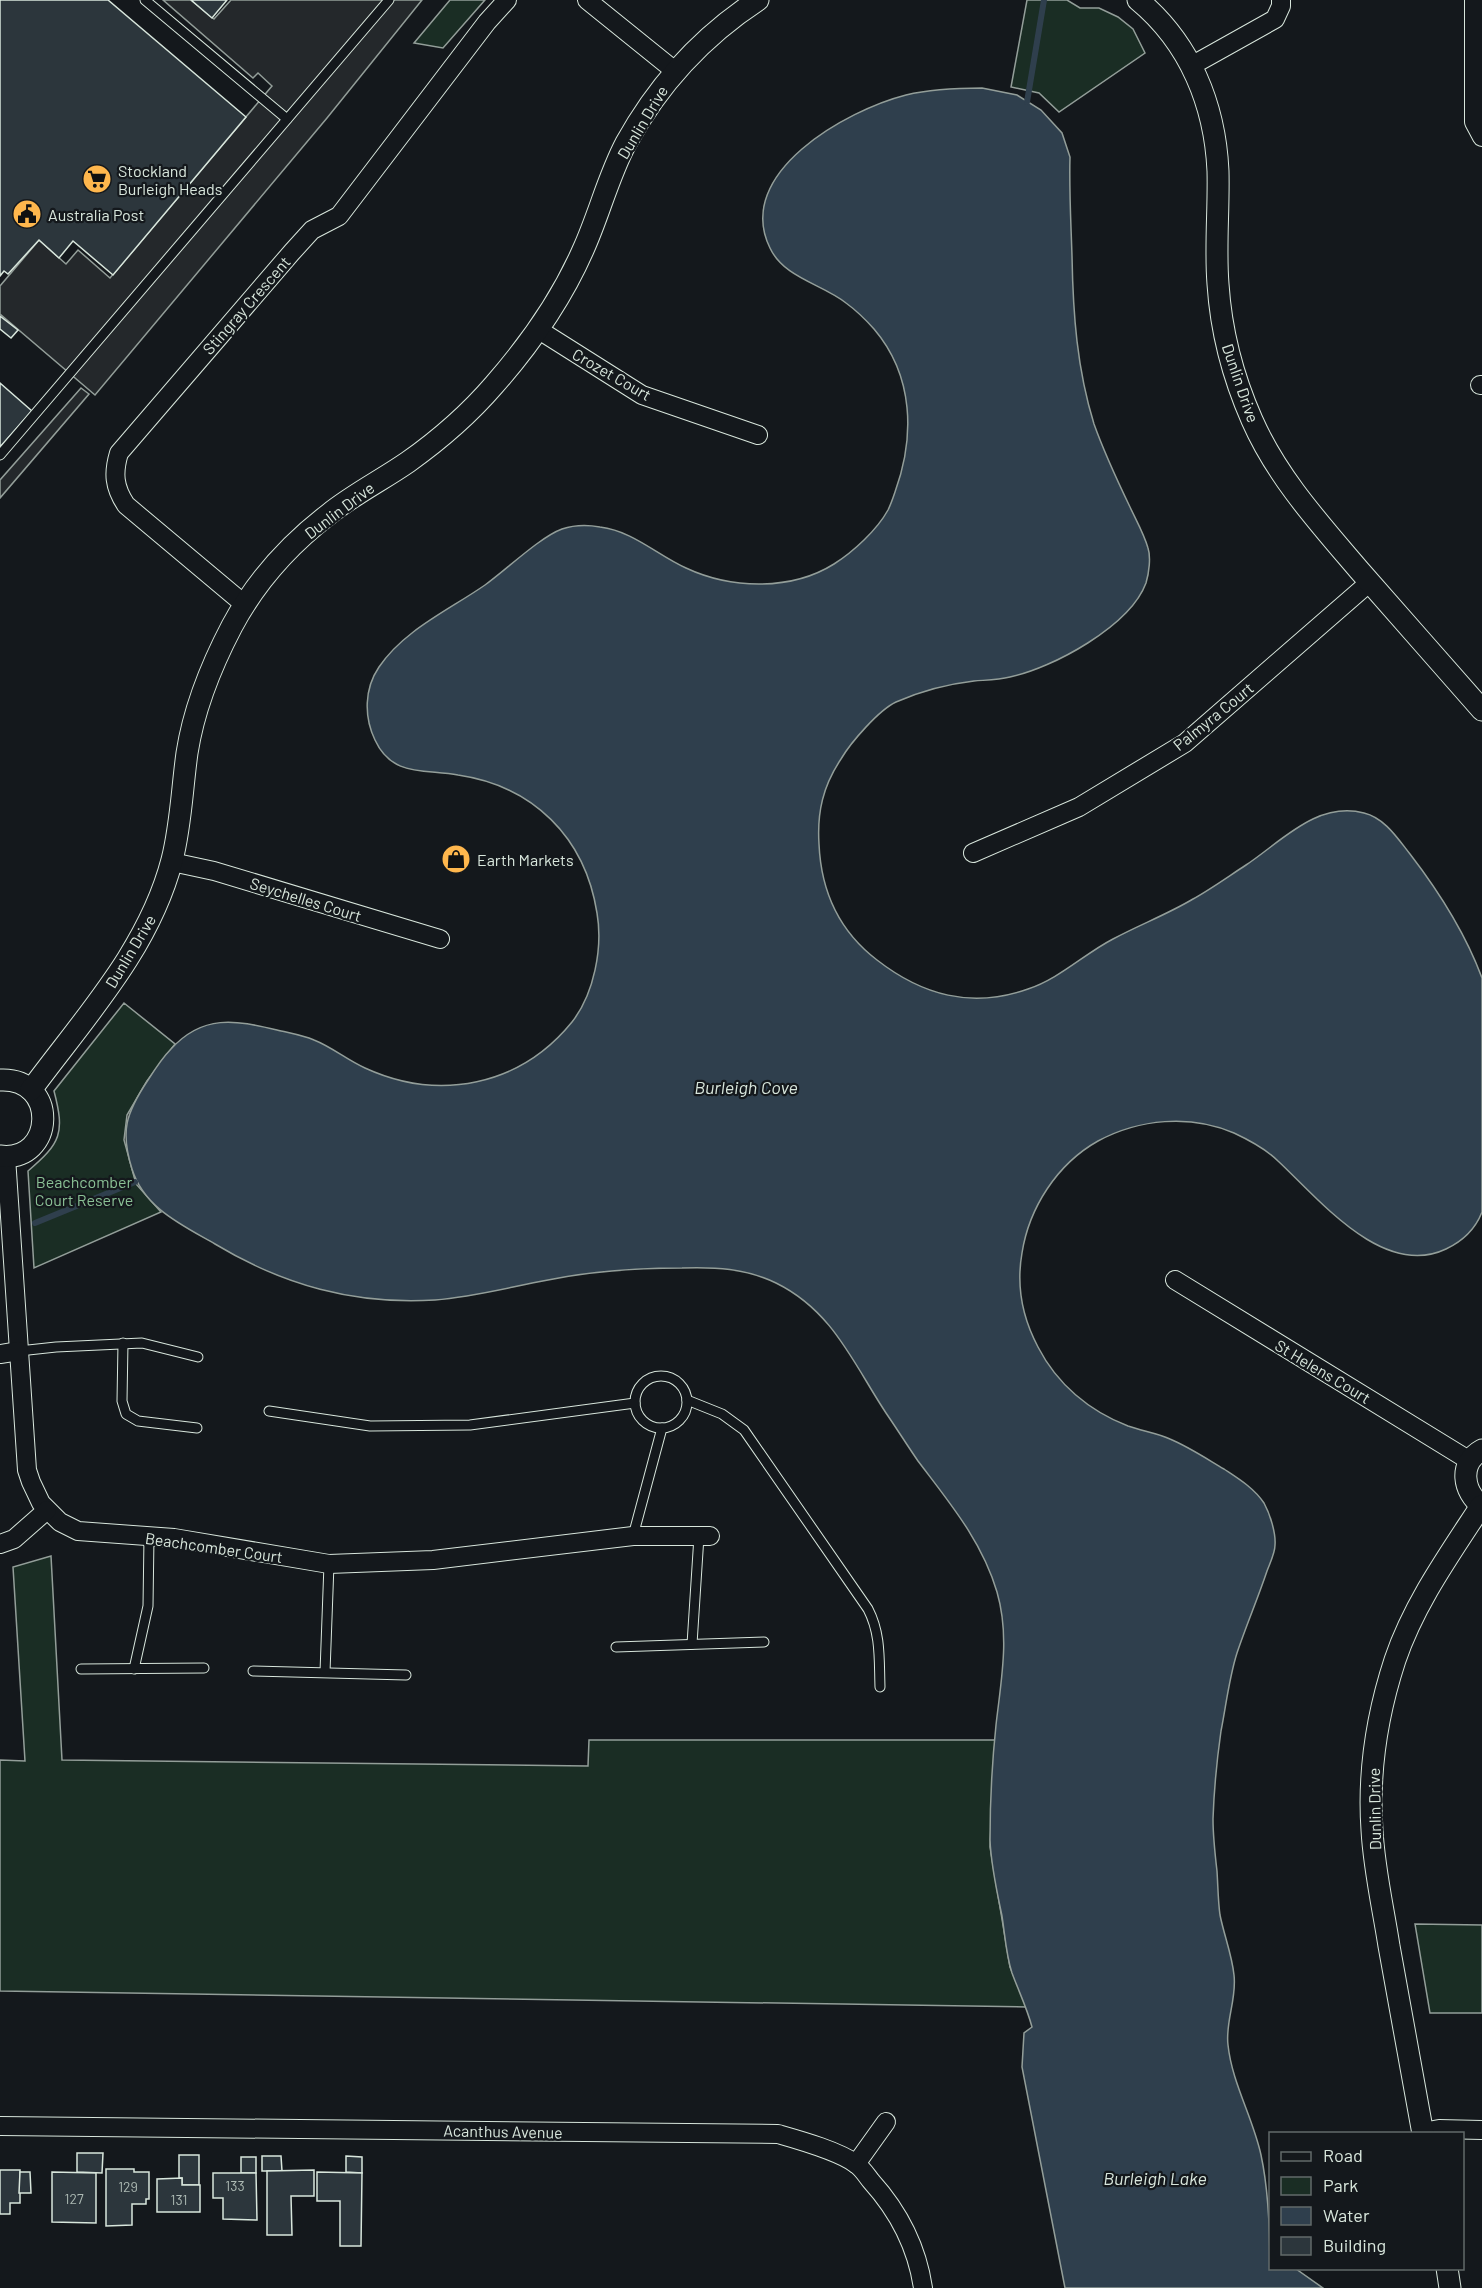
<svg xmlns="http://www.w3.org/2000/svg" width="1482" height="2288" viewBox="0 0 1482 2288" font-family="Barlow,sans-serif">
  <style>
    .green { fill: #1a2d24; stroke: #939e99; stroke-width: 1.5 }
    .parking { fill: #24282b; stroke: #939e99; stroke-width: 1.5 }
    .water { fill: #2f3f4d; stroke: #939e99; stroke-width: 1.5 }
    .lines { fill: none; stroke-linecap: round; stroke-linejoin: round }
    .stream { stroke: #2f3f4d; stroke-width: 6 }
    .building { fill: #2c363c; stroke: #d8e6dc; stroke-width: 1.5 }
    .service-casing { stroke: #d8e6dc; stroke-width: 11 }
    .minor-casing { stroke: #d8e6dc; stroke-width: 20 }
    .tertiary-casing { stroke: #d8e6dc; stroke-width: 23 }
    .service { stroke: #14181c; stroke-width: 9 }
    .minor { stroke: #14181c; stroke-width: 18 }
    .tertiary { stroke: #14181c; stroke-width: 21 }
    .labels { text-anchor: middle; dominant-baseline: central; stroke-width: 4.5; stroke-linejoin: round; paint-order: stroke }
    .number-label { font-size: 14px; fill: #adbab4 }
    .street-label { font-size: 16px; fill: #d8e6dc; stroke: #14181c }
    .poi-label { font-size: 16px; fill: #d8e6dc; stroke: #14181c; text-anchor: start }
    .park-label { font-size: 16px; fill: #8ac095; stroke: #14181c }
    .water-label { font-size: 18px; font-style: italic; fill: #d8e6dc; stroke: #14181c }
  </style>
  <rect width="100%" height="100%" fill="#14181c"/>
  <g class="green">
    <polygon points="450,0 485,0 443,48 414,43"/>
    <polygon points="1027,0 1067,0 1080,8 1099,8 1118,17 1133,29 1145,53 1059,112 1039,93 1011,87"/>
    <path d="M 124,1003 L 175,1044 L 147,1081 L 127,1115 L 124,1140 L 136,1184 L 161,1212 L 34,1268 L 28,1171 C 61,1143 65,1133 54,1091 Z"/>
    <polygon points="51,1556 62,1760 588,1766 589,1740 995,1740 990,1847 1010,1967 1027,2007 0,1991 0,1760 25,1761 13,1567"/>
    <polygon points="1415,1924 1482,1925 1482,2013 1430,2013"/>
  </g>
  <g class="parking">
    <polygon points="163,0 191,0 214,19 231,0 422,0 327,118 95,395 0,314 0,286 39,240 66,264 78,250 110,278 272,86 258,73 253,78"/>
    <polygon points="81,388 89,394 0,498 0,480"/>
  </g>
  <path class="water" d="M 982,88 L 1017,95 L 1041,110 L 1062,133 L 1070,157 C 1069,190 1071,223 1072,256 C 1073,314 1077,369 1094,424 C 1104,452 1117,480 1130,507 C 1136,520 1144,534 1148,548 C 1151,557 1149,573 1146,583 C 1130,626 1053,668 1010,677 C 998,680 986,680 974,681 C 948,684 921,691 896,702 C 879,710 851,742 841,759 C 823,786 817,812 819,844 C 821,891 839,931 877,960 C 922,995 971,1009 1028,989 C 1059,979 1084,954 1113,939 C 1139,925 1168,914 1193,899 C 1211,889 1229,876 1246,865 C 1282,841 1317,801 1364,813 C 1385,818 1398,839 1410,854 C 1440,893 1465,932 1482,978 L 1482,1212 C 1475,1230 1463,1241 1446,1249 C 1383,1279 1319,1199 1278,1161 C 1266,1149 1249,1140 1234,1133 C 1190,1114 1139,1119 1098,1141 C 1057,1164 1029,1208 1022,1253 C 1016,1287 1022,1317 1038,1347 C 1057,1384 1089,1411 1128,1426 C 1142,1431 1157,1433 1170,1439 C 1189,1447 1207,1459 1224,1469 C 1239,1479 1254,1488 1264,1503 C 1270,1514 1276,1533 1275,1545 C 1275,1553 1270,1563 1267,1571 C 1258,1598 1246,1626 1237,1653 C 1229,1678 1226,1706 1221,1731 C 1217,1759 1214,1790 1213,1819 C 1213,1836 1215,1854 1217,1871 C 1218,1886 1218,1901 1220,1915 C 1224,1935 1232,1955 1234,1975 C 1237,1999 1225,2022 1228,2045 C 1232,2083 1253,2118 1261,2155 C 1269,2192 1270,2231 1270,2268 L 1296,2269 L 1323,2288 L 1065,2288 L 1022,2067 L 1024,2033 L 1032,2027 C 1027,2008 1019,1992 1012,1973 C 1006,1955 1005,1935 1002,1916 C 997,1892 991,1866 990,1840 C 990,1803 992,1763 996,1725 C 1001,1680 1010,1637 997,1592 C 982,1541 949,1502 918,1461 C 907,1445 897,1429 886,1413 C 853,1363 833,1311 776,1283 C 745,1268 715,1267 682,1268 C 637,1268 592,1271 548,1280 C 510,1287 474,1297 435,1300 C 354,1305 283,1285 215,1244 C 182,1225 144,1208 132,1169 C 120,1131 126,1113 148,1080 C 155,1069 162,1058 171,1049 C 203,1014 235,1020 277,1030 C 289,1033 302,1035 314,1040 C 332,1047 347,1060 365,1068 C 439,1102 520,1086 572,1022 C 594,994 603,948 597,913 C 585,837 533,786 458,775 C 424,769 392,777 375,740 C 364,717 364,689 379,667 C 404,630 449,610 485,585 C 506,570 540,537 562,529 C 574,525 589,525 600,527 C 633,531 657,555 686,568 C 731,589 791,591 834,564 C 853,552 877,530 888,510 C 891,504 893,498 895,492 C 915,437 914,376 874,329 C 866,320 857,311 846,303 C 822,284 784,278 770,248 C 733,173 847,110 906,95 C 931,89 956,88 982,88 Z"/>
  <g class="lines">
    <g class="stream">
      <polyline points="1027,102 1044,0"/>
      <polyline points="35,1223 135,1182"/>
    </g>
  </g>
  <g class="building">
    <polygon points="0,0 108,0 246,117 113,275 73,241 59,258 39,240 8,274 4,271 0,276"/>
    <polygon points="191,0 227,0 212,18"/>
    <polygon points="0,316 18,330 11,338 0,329"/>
    <polygon points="0,383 32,411 0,447"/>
    <polygon points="77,2153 103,2153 102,2173 77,2172"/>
    <polygon points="179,2155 199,2155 199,2185 182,2185 182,2178 179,2178"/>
    <polygon points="262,2156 281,2156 282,2171 262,2171"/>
    <polygon points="346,2156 362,2157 362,2173 346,2172"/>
    <rect x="241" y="2157" width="15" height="16"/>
    <polygon points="106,2169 134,2169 134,2172 149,2172 149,2199 146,2199 146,2204 132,2204 132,2225 106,2226"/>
    <polygon points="0,2170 20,2170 20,2203 10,2203 10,2214 0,2214"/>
    <polygon points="314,2170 314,2196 291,2196 292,2235 267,2235 267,2171"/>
    <polygon points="20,2172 30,2172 31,2193 19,2193"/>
    <polygon points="52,2172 96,2173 96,2223 52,2222"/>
    <polygon points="317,2172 362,2173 361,2246 340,2246 340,2201 317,2201"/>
    <polygon points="213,2173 256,2173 257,2220 223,2219 223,2198 213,2198"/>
    <polygon points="182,2178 182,2185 200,2185 200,2212 157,2212 157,2179"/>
  </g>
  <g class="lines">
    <g class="service-casing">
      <g id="service">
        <polyline points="145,0 287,119"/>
        <polyline points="0,455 389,0"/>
        <polyline points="123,1343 122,1401 126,1414 138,1421 197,1428"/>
        <polyline points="19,1351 56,1347 142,1343 198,1357"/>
        <circle cx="661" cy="1402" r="26"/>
        <path d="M 687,1400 L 722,1414 L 744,1430 L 868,1609 C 881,1634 879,1659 880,1687"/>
        <polyline points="269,1411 370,1426 470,1425 635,1403"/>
        <polyline points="633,1536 662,1428"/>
        <polyline points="692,1644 699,1536"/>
        <polyline points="616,1647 764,1642"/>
        <polyline points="81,1669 204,1668"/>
        <polyline points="134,1669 148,1606 149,1537"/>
        <polyline points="253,1671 406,1675"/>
        <polyline points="325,1672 329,1564"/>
      </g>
    </g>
    <g class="minor-casing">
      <g id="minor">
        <polyline points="587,0 675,71"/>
        <polyline points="1474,0 1474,122 1482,137"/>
        <polyline points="1191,66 1275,19 1281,6 1281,0"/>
        <polyline points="539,330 642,395 758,435"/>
        <polyline points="1480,385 1482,385"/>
        <path d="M 244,604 L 126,505 C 114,487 113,473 119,453 L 292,252 L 312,230 L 339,216 L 487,22 L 507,0"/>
        <polyline points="973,853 1079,807 1185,743 1370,582"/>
        <polyline points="172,862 214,871 440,939"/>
        <polyline points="6,1157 27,1470 31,1482 41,1503 60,1522 78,1531 174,1538 329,1564 433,1560 633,1536 710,1536"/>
        <polyline points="1175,1280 1470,1461"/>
        <polyline points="0,1354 19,1351"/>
        <polyline points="0,1544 14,1539 47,1510"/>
        <path d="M 0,2126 L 778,2134 C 799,2140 839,2151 856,2164 C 862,2168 867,2176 871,2181 C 899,2212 917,2247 923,2288"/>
        <polyline points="1423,2132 1439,2129 1482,2130"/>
        <polyline points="856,2164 886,2122"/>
      </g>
    </g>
    <g class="tertiary-casing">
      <g id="tertiary">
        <path d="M 1138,0 C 1190,43 1215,105 1218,171 C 1219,209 1215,247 1218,284 C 1221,331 1233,377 1252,420 C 1277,477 1319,523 1359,570 C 1400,617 1441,663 1482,710"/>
        <path d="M 0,1080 C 59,1077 55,1163 0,1156"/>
        <path d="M 31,1090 C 84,1018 149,949 172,860 C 181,825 182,789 187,753 C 194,708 211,666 232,626 C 255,583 290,544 329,514 C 354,494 382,480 408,462 C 439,440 469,414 494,385 C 530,344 561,300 583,250 C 599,215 608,177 626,143 C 658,85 703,36 758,0"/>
        <path d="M 1482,1450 C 1458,1463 1463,1492 1482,1506"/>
        <path d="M 1423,2134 C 1412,2071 1400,2009 1389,1946 C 1383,1907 1374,1869 1372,1830 C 1368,1772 1377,1715 1395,1660 C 1414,1604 1449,1555 1481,1506"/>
        <polyline points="1447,2268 1450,2288"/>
      </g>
    </g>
    <use href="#service" class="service"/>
    <use href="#minor" class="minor"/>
    <use href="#tertiary" class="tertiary"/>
  </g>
  <defs>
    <g id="supermarket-disc" transform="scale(1.5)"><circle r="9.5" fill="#ffb74d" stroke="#14181c"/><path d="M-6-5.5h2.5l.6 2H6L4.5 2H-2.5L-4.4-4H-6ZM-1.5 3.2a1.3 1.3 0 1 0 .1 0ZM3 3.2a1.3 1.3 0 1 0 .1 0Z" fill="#111"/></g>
    <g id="civic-disc" transform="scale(1.5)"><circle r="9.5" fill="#ffb74d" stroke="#14181c"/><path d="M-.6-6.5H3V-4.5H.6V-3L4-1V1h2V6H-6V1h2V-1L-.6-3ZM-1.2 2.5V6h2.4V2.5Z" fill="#111"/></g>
    <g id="shop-disc" transform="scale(1.5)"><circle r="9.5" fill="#ffb74d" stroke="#14181c"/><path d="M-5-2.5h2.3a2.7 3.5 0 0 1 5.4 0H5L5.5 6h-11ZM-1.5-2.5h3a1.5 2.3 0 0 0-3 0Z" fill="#111"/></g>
  </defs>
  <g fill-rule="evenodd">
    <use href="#supermarket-disc" x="97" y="179"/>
    <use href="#civic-disc" x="27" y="214"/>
    <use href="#shop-disc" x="456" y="859"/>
  </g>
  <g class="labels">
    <g class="number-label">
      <text x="235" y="2185">133</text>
      <text x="128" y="2186">129</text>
      <text x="74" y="2198">127</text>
      <text x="179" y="2199">131</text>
    </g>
    <g class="street-label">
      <text transform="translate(642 122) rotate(-59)">Dunlin Drive</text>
      <text transform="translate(246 305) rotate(-49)">Stingray Crescent</text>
      <text transform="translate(612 374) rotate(30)">Crozet Court</text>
      <text transform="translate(1241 383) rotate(71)">Dunlin Drive</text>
      <text transform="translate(339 510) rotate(-37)">Dunlin Drive</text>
      <text transform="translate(1213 716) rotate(-39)">Palmyra Court</text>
      <text transform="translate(306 899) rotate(17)">Seychelles Court</text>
      <text transform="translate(130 951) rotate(-59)">Dunlin Drive</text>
      <text transform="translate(1323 1371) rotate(31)">St Helens Court</text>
      <text transform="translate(214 1547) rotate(8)">Beachcomber Court</text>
      <text transform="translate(1374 1809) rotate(-91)">Dunlin Drive</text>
      <text transform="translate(503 2131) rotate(1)">Acanthus Avenue</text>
    </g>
    <g class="poi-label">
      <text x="118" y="170">Stockland<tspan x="118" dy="18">Burleigh Heads</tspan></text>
      <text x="48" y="214">Australia Post</text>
      <text x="477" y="859">Earth Markets</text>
    </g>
    <g class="park-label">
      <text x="84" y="1181">Beachcomber<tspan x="84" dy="18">Court Reserve</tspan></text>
    </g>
    <g class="water-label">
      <text x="746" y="1087">Burleigh Cove</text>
      <text x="1155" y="2178">Burleigh Lake</text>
    </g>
  </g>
  <rect x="1269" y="2132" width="195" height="138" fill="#14181c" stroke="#626a69" stroke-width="1.5"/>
  <rect x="1281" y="2152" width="30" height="9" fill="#14181c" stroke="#626a69" stroke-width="1.5"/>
  <text x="1323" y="2162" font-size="18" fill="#d8e6dc">Road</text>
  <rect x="1281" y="2177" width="30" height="18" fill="#1a2d24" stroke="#626a69" stroke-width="1.5"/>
  <text x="1323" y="2192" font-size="18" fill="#d8e6dc">Park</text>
  <rect x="1281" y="2207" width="30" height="18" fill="#2f3f4d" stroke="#626a69" stroke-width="1.5"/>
  <text x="1323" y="2222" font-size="18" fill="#d8e6dc">Water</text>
  <rect x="1281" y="2237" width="30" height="18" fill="#2c363c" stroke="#626a69" stroke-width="1.5"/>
  <text x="1323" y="2252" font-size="18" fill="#d8e6dc">Building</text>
</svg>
